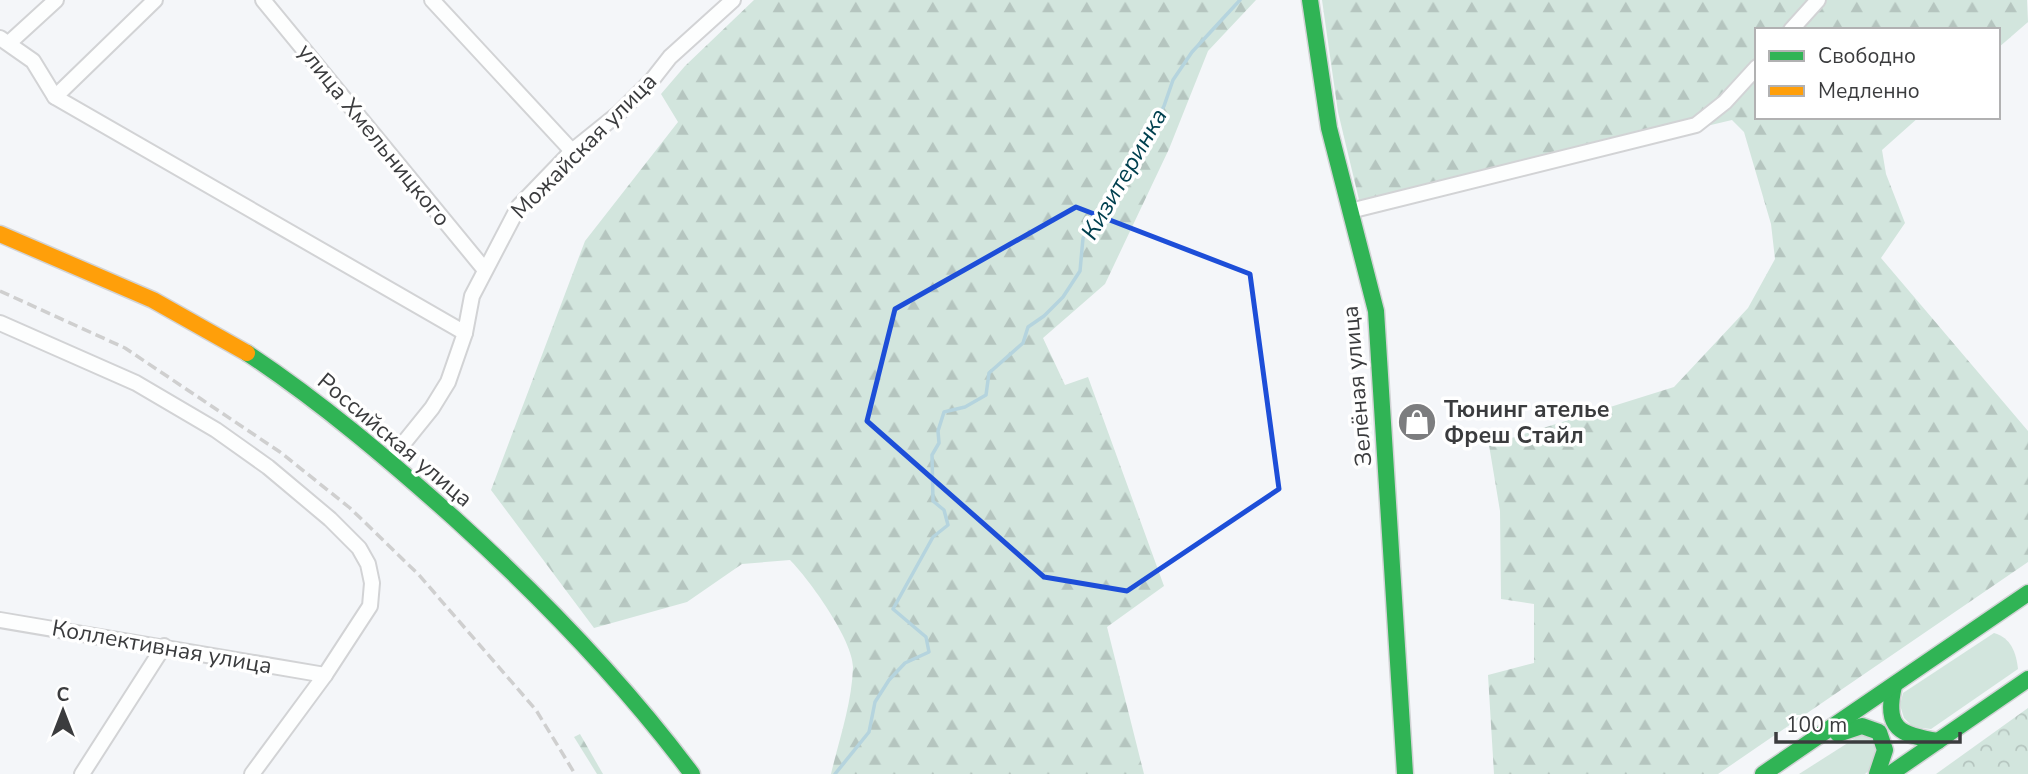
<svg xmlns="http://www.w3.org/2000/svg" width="2028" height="774" viewBox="0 0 2028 774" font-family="'Nunito Sans',sans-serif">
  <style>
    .grass { fill: #d2e5dd }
    .forest { fill: url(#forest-firs) }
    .park { fill: url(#park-crowns) }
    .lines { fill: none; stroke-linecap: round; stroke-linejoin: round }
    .stream { stroke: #b5d4de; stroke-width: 3.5 }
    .street-casing { stroke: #d2d3d5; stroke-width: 18 }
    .fast-casing { stroke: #d2d3d5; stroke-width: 19 }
    .slow-casing { stroke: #d2d3d5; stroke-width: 19 }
    .street { stroke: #fdfefe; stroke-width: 14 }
    .fast { stroke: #30b455; stroke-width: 16 }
    .slow { stroke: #ff9f0a; stroke-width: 16 }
    .rail { stroke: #cfcfcf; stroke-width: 3.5; stroke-dasharray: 10 5; stroke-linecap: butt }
    .marked { fill: none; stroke: #1d4ed8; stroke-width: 5; stroke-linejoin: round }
    .labels { text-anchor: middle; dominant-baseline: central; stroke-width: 7; stroke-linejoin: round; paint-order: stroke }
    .street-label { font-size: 23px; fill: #3b3c3e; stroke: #fff }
    .poi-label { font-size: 23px; font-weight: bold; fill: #3b3c3e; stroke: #fff; text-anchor: start }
    .water-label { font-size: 24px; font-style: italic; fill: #00404f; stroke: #fff }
  </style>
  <defs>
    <pattern id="forest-firs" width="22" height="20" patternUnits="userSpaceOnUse" patternTransform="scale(1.75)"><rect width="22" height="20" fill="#d2e5dd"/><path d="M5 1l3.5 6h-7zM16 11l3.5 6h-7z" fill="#b5c5bf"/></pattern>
    <pattern id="park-crowns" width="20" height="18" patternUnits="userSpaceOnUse" patternTransform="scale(1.75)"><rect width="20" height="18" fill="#d2e5dd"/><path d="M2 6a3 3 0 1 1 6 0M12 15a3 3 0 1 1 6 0" fill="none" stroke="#b5c5bf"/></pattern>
  </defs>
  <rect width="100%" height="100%" fill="#f4f6f9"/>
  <g class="grass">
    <path d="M 1994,633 C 2011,638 2016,652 2018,669 L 1931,729 L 1913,727 L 1904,718 L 1900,705 L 1903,693 Z"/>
    <polygon points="1865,732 1878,745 1872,768 1865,774 1799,774"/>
  </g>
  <g class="forest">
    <path d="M 754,0 L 1256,0 L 1208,51 L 1169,149 L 1105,284 L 1043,338 L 1065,385 L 1088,377 L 1164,586 L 1107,627 L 1144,774 L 831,774 C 839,740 852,703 853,667 C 853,640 809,579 790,560 L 742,564 L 687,602 L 594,628 L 491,490 L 585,241 L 678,122 L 661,94 L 685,66 Z"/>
    <polygon points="1322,0 2027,0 2028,22 1998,48 1998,30 1757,30 1757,117 1919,117 1882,150 1886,174 1905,223 1881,258 2028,431 2028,562 1718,774 1494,774 1488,675 1534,663 1534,604 1501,599 1500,511 1489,445 1674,387 1748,308 1775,259 1771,224 1744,132 1732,120 1361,208 1338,112"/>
    <polygon points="580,734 603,774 597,774 574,737"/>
  </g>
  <polygon class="park" points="2028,708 2028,774 1936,774"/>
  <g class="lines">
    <polyline class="stream" points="835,774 869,732 875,702 889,680 905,663 929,652 926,637 893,609 933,537 948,525 944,510 933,501 932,455 939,443 938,431 944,412 965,407 986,395 989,373 1023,343 1028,327 1044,316 1063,297 1080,271 1083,238 1104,212 1164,106 1173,80 1192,52 1240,0"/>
    <g class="street-casing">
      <g id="street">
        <polyline points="263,0 485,270"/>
        <polyline points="432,0 572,151"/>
        <polyline points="1791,30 1818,0"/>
        <polyline points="0,38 33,61 55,97 465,333"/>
        <polyline points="9,43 56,0"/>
        <polyline points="55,97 155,0"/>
        <polyline points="1350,211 1696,125 1725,102 1757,67"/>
        <polyline points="0,323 136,383 216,430 268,467 330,519 359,548 368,564 372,583 370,606 325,675 252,774"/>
        <polyline points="390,460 432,408 448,382 465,333 472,296 519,206 572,151 618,114 652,80 670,57 733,0"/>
        <polyline points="0,620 325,675"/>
        <polyline points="82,774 164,646"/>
      </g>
    </g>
    <g class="fast-casing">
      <g id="fast">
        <polyline points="1310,0 1329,128 1376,311 1405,774"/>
        <path d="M 247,353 C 321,402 388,459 454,518 C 541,597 622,680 692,774"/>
        <path d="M 1894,686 C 1884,729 1900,735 1938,741"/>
        <polyline points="1838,734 1862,726 1879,732 1885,750 1877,774"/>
        <polyline points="1763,774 2028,593"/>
        <polyline points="1890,774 2028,679"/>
      </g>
    </g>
    <g class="slow-casing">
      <polyline id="slow" points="0,234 153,300 247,353"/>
    </g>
    <use href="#street" class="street"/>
    <use href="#fast" class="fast"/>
    <use href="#slow" class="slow"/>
    <polyline class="rail" points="0,291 125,348 280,452 350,508 419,575 536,710 575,774"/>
  </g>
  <path class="marked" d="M 1076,207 L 1250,274 L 1279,489 L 1127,591 L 1044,577 L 867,421 L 895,309 Z"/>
  <defs>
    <g id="shop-disc" transform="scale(2.0125)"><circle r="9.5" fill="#7c7d7f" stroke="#fff"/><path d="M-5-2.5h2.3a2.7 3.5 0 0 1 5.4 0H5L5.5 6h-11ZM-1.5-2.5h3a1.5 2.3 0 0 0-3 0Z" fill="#fff"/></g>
  </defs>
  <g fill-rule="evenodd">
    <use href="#shop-disc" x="1417" y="422"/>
  </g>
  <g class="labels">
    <g class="street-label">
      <text transform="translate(374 135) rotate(51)">улица Хмельницкого</text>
      <text transform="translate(584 146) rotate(-45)">Можайская улица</text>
      <text transform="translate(1357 386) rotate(-95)">Зелёная улица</text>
      <text transform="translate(395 440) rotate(40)">Российская улица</text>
      <text transform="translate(162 647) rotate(10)">Коллективная улица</text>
    </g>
    <g class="poi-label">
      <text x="1444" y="409">Тюнинг ателье<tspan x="1444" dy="26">Фреш Стайл</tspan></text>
    </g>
    <g class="water-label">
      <text transform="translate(1124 174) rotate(-60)">Кизитеринка</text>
    </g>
  </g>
  <rect x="1755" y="28" width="245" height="91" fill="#ffffff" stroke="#b1b1b2" stroke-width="2"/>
  <rect x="1769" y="51" width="35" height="10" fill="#30b455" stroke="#b1b1b2" stroke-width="2"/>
  <text x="1818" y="63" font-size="21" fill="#3b3c3e">Свободно</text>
  <rect x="1769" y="86" width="35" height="10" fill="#ff9f0a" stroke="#b1b1b2" stroke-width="2"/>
  <text x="1818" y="98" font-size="21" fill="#3b3c3e">Медленно</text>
  <g transform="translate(63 711)" stroke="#ffffff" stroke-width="5" paint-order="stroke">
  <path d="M0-5L12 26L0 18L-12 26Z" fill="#3b3c3e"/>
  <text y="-10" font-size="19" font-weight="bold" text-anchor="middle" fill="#3b3c3e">С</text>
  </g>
  <path d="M1776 732v10h184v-10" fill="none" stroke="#3b3c3e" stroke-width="3.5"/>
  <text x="1786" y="732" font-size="21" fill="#3b3c3e" stroke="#ffffff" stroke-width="5" paint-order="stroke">100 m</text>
</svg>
